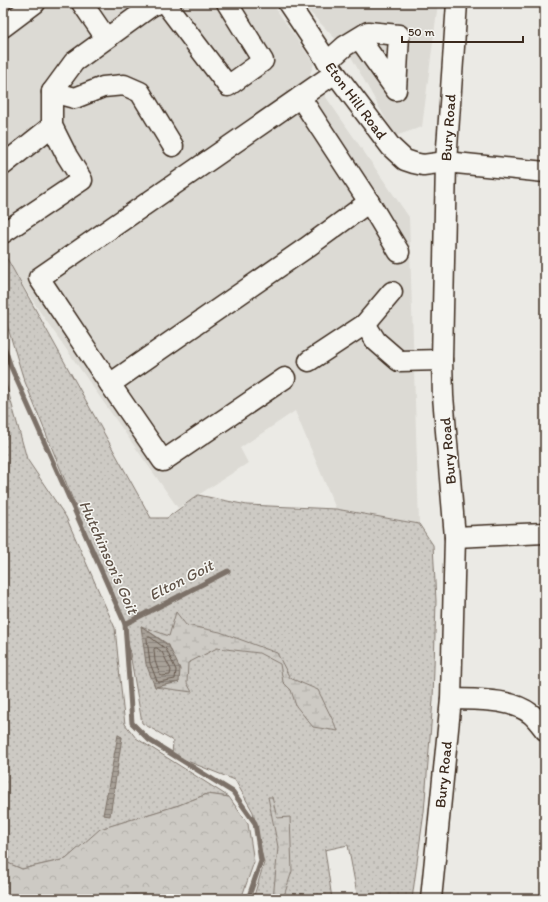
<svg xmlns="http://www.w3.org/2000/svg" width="548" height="902" viewBox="0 0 548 902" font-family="Itim,sans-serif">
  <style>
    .built { fill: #dcdad4 }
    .grass { fill: url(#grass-dots); stroke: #847a71 }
    .forest { fill: url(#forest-crowns); stroke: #847a71 }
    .wetland { fill: url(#wetland-marsh); stroke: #847a71 }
    .water { fill: url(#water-rules); stroke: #7c7167 }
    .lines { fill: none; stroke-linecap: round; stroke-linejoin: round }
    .shore { stroke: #675a4f; stroke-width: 1 }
    .stream { stroke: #7c7167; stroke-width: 5 }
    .minor-casing { stroke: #3b2a1e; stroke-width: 23 }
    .minor { stroke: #f6f6f2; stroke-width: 20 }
    .labels { text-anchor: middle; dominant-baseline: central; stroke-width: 3; stroke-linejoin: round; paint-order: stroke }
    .street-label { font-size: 15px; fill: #3b2a1e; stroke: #f6f6f2 }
    .water-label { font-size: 16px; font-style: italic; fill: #615449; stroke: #f6f6f2 }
  </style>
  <defs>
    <pattern id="grass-dots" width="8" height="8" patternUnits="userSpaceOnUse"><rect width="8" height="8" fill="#cdcac4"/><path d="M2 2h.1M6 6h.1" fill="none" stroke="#b1aea8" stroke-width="1.8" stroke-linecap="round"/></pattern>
    <pattern id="forest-crowns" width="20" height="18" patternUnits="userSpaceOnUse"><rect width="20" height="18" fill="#cdcac4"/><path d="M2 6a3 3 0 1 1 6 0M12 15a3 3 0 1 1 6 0" fill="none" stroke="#b1aea8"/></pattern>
    <pattern id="wetland-marsh" width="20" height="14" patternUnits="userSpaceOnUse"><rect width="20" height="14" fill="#cdcac4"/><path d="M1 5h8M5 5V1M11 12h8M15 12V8" fill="none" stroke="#b1aea8"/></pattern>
    <pattern id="water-rules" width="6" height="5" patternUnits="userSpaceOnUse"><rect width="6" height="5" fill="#a8a198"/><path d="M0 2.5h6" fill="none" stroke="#8a837b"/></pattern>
  </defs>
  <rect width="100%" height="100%" fill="#ebeae5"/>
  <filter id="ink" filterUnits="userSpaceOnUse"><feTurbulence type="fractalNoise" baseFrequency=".025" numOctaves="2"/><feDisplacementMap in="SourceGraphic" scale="8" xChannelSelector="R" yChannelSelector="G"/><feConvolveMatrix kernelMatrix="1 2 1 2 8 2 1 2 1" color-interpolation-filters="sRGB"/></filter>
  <g filter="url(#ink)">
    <g class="built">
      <polygon points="3,3 272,3 314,64 310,74 409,217 419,524 336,509 295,411 240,448 248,463 178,508 38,309 3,253"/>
      <polygon points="301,3 438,3 422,127 395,136 349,53"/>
    </g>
    <g class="grass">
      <polygon points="3,253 9,262 151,518 167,518 198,495 247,505 336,509 419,524 433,545 436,601 433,700 424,812 412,899 358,899 348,845 325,850 332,899 253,899 264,863 253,812 235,780 172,755 173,741 142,723 125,624 108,586 23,377 3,312"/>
      <polygon points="3,375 5,380 27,459 66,517 115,628 123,708 125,724 136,738 229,797 207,794 179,805 101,829 66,859 22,869 3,861"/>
    </g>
    <polygon class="forest" points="207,794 229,797 248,824 254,862 241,899 3,899 3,861 22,869 66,859 100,829 179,805"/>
    <g class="wetland">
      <polygon points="176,612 186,625 220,632 277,653 290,678 318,690 338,731 313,727 296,706 291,690 283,682 280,664 259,653 217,648 188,663 187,683 192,692 155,687 179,682 169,645 141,626 169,636"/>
      <polygon points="268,797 272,797 277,818 290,817 292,871 283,899 273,899 278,847"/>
    </g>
    <g class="water">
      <polygon points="141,626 169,646 180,669 179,682 155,687 146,664"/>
      <polygon points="118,735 122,737 110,816 103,815"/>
    </g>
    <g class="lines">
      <g class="shore">
        <polygon points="148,637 150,637 166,649 176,670 175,679 159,682 157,681 150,663 147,639"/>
        <polygon points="155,648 157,648 162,652 171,670 170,675 162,676 160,675 155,661 154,650"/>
      </g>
      <g class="stream">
        <polyline points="3,343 11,367 125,624 132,723 149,740 233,792 255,823 261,861 248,899"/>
        <polyline points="125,624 228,571"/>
      </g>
      <g class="minor-casing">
        <g id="minor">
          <polyline points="82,3 106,38"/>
          <polyline points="165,3 228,86 263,61 227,3"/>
          <path id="s1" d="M 288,3 L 335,73 L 391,147 L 405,160 L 414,163 L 423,165 L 446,162 L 545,172"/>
          <polyline points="3,27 35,3"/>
          <polyline points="327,62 345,46 368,32 399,35 396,90 359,38"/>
          <polyline points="52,92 75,98 103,87 124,85 140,92 173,146"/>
          <polyline points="300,97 369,202"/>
          <polyline points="3,165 52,126"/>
          <polyline points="3,233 82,180 67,156 52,126 52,92 74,62 150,7 157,3"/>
          <polyline points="365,324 392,292"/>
          <polyline points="309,361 365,324 376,341 399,361 442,360"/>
          <polyline points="285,378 163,461 101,371 39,278 335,73"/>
          <polyline points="110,384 306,248 369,202 399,252"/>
          <polyline points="455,537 545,533"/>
          <path d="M 451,699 C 476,700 511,698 531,714 C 536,718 541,725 545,730"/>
          <path id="s2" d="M 431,899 L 451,699 L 455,537 L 443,396 L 442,360 L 446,162 L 457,3"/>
        </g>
      </g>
      <use href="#minor" class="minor"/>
    </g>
  </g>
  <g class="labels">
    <g class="street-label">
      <text stroke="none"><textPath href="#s1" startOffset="119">Eton Hill Road</textPath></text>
      <text stroke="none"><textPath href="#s2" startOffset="773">Bury Road</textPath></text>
      <text transform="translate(448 451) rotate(-95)">Bury Road</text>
      <text stroke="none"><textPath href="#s2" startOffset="125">Bury Road</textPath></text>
    </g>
    <g class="water-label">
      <text transform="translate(109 557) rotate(66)">Hutchinson's Goit</text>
      <text transform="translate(181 580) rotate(-27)">Elton Goit</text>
    </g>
  </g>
  <rect width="548" height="902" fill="none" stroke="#f6f6f2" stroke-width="16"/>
  <rect x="8" y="8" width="532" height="886" fill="none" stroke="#3b2a1e" stroke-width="1.5" filter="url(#ink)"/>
  <path d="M402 36v6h121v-6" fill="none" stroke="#3b2a1e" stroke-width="2"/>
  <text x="408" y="36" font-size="12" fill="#3b2a1e" stroke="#f6f6f2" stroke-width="3" paint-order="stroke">50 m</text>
</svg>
